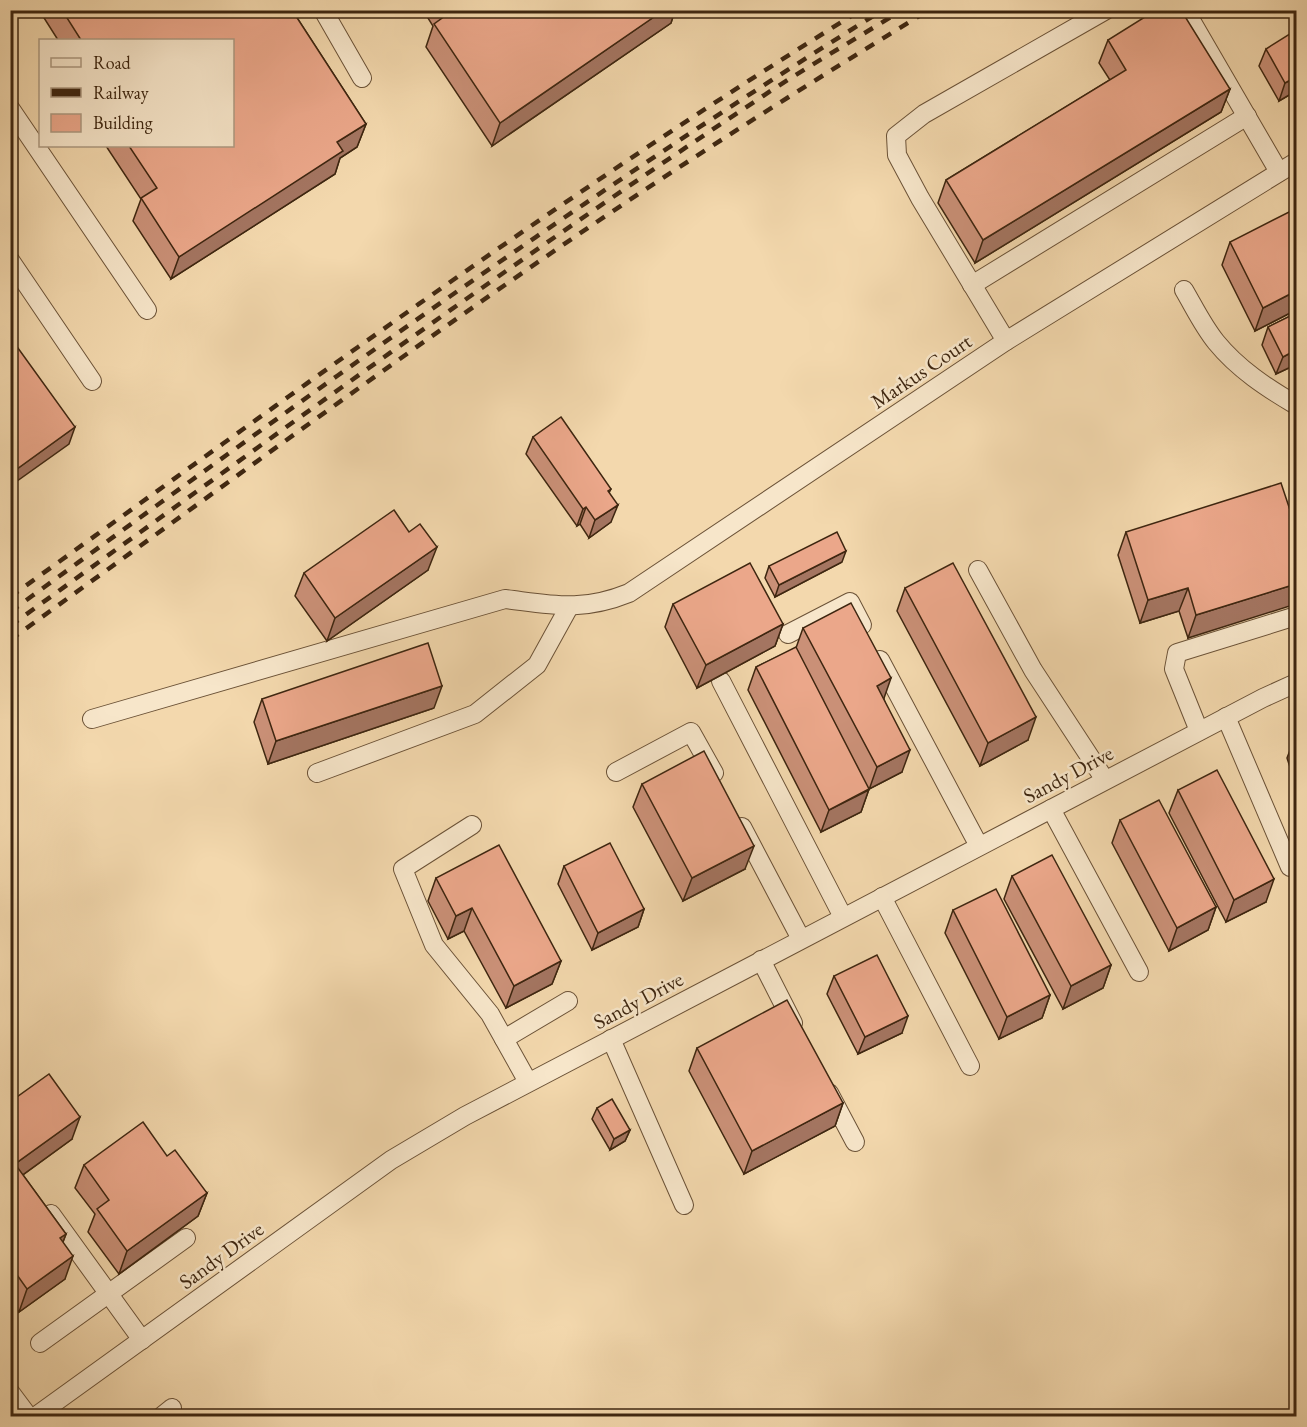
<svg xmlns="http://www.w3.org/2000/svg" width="1307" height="1427" viewBox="0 0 1307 1427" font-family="'EB Garamond',serif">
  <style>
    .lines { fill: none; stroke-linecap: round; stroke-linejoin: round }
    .minor-casing { stroke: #6b5237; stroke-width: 20 }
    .minor { stroke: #f7e6ca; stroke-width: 18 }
    .rail { stroke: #3e2610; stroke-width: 4.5; stroke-dasharray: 10 10; stroke-linecap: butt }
    .wall { fill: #ca9077; stroke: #3e2610; stroke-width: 1.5 }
    .shaded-wall { fill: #a47561; stroke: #3e2610; stroke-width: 1.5 }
    .building { fill: #eba78a; stroke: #3e2610; stroke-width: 1.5 }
    .labels { text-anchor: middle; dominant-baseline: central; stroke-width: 5; stroke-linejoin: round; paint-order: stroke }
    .street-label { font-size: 21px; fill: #3e2610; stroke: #f7e6ca }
  </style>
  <rect width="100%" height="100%" fill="#f3d8ad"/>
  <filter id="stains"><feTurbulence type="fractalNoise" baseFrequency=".00333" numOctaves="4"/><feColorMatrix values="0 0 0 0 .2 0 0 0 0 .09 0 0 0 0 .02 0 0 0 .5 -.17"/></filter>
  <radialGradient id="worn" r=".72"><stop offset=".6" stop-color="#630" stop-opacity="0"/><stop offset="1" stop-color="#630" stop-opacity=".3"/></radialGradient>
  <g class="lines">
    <g class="minor-casing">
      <g id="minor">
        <polyline points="323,10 362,78"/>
        <polyline points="1185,10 1279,172"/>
        <polyline points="10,108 147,310"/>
        <polyline points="10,260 92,381"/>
        <polyline points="972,285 1247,116"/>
        <path d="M 1184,290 C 1194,307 1203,326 1216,342 C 1238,369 1267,388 1296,405"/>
        <polyline points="1006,341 920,198 897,155 896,136 924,114 1106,10"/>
        <polyline points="978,570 1033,670 1105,780"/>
        <polyline points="788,634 850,602 862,625"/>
        <polyline points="880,660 979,846"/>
        <polyline points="721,681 843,917"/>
        <polyline points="1226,717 1290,867"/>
        <path d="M 92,719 L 505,599 C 554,605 582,612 629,593 L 1006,341 L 1296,162"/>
        <polyline points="1199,731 1174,669 1177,653 1296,616"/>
        <polyline points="616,772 691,732 714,773"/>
        <polyline points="317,773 475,714 537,665 569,607"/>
        <polyline points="1051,809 1139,972"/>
        <polyline points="472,825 403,869 434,945 490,1014 528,1082"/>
        <polyline points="742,827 801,939"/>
        <polyline points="882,897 970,1066"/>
        <polyline points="761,960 793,1023"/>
        <polyline points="504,1039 568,1001"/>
        <polyline points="611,1039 684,1205"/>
        <polyline points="829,1093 855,1142"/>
        <polyline points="51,1214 142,1340"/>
        <polyline points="40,1343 186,1238"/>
        <polyline points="10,1392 28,1416"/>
        <polyline points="36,1416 391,1160 465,1116 1263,698 1296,683"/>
        <polyline points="162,1416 172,1408"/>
      </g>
    </g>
    <use href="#minor" class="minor"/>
    <g class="rail">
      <path d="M 10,597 C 290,396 567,191 861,10"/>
      <path d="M 10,612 C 296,404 582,196 883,10"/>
      <path d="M 10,626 C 259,447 507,265 763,96 C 808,66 856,39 902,10"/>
      <path d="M 10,640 C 192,509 372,376 557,249 C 678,166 803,87 929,10"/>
    </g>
  </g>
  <g class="wall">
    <polygon points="39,10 292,10 366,124 357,147 340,158 335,174 171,279 133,221 141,199 106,146 232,146 232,40 58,40"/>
    <polygon points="423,10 675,10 671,23 492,146 426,47 433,26"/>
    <polygon points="1108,40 1230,89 1221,112 975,263 938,203 946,180 1110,80 1099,63"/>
    <polygon points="1266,49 1296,91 1279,101 1259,66"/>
    <polygon points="1296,221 1296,372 1293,366 1276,374 1262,345 1268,327 1289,317 1290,313 1255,331 1222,265 1230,242"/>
    <polygon points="533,437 611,489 609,493 611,522 589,538 580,524 577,526 526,454"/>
    <polygon points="1290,510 1188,638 1179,611 1140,623 1118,555 1126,532"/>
    <polygon points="409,532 428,570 327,641 295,596 304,573"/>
    <polygon points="842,562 775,597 765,578 769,566"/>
    <polygon points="905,588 1028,740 980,766 897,611"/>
    <polygon points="673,604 783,624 775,646 697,688 665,627"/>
    <polygon points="803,628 884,699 902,772 869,789 861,812 821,832 748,690 756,667 796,648"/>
    <polygon points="262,699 434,708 268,764 254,722"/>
    <polygon points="1296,735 1296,785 1287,758"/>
    <polygon points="642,784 745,869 683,901 633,807"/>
    <polygon points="1178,790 1266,902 1226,922 1169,813"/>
    <polygon points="1120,820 1216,907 1208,930 1169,951 1112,843"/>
    <polygon points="564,866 644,909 638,927 592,950 558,884"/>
    <polygon points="1012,876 1111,965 1103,988 1063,1009 1004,899"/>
    <polygon points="436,878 561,961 552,984 506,1008 464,931 448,939 428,901"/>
    <polygon points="953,910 1050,995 1042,1018 999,1039 945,933"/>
    <polygon points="834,976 902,1033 858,1054 827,994"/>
    <polygon points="697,1048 843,1103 835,1126 744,1174 689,1071"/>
    <polygon points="10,1102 72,1139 23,1175 66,1234 63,1242 65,1279 19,1312 10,1300"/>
    <polygon points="597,1108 630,1130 625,1141 610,1150 592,1119"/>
    <polygon points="167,1156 207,1193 198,1216 119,1274 88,1232 95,1214 75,1188 84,1165"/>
  </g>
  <g class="shaded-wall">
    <polygon points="664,10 675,10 671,23 492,146 500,123"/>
    <polygon points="1296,77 1296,91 1279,101 1285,83"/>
    <polygon points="1230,89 1221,112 975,263 983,240"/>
    <polygon points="366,124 357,147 340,158 335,174 171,279 179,257 337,142"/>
    <polygon points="1296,291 1296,310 1255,331 1263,308"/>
    <polygon points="1296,350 1296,356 1293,366 1276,374 1283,357"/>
    <polygon points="75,427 69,444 10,486 10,474"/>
    <polygon points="618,505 611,522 589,538 595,520"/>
    <polygon points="586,507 580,524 577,526 583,509"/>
    <polygon points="437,547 428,570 327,641 335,618"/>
    <polygon points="846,551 842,562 775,597 779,585"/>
    <polygon points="1296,584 1296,604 1188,638 1196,615"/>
    <polygon points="1188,588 1179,611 1140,623 1148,600"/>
    <polygon points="783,624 775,646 697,688 706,665"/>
    <polygon points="891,678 883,701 877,686"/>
    <polygon points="442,686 434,708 268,764 276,741"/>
    <polygon points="1036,717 1028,740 980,766 988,743"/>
    <polygon points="910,750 902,772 869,789 861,812 821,832 829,810 869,790 877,767"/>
    <polygon points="754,846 745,869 683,901 692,878"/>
    <polygon points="1274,879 1266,902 1226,922 1234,900"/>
    <polygon points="1216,907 1208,930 1169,951 1177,928"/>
    <polygon points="472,908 464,931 448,939 456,916"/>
    <polygon points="644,909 638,927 592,950 598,933"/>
    <polygon points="561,961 552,984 506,1008 514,986"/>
    <polygon points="1111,965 1103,988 1063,1009 1071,986"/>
    <polygon points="1050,995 1042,1018 999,1039 1007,1017"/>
    <polygon points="908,1016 902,1033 858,1054 865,1037"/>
    <polygon points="843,1103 835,1126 744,1174 752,1151"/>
    <polygon points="80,1117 72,1139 10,1184 15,1164"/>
    <polygon points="630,1130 625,1141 610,1150 614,1139"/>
    <polygon points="207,1193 198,1216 119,1274 127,1251"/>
    <polygon points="66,1234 57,1257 60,1238"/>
    <polygon points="73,1256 65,1279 19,1312 27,1289"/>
    <polygon points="15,1272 10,1283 10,1275"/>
  </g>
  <g class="building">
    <polygon points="62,10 292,10 366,124 337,142 343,151 179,257 141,198 157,188 129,146 232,146 232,40 81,40"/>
    <polygon points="447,10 664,10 500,123 434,24 449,13"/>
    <polygon points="1156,10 1181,10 1230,89 983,240 946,180 1126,70 1108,40"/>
    <polygon points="1296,30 1296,77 1285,83 1266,49"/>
    <polygon points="1291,211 1296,221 1296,291 1263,308 1230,242"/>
    <polygon points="1296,309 1296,350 1283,357 1268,327 1292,315 1291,312"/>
    <polygon points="10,337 75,427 10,474"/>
    <polygon points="561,417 611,489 608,491 618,505 595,520 586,507 583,509 533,437"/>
    <polygon points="1281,483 1290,510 1296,514 1296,584 1196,615 1188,588 1148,600 1126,532"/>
    <polygon points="394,510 409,532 420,524 437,547 335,618 304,573"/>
    <polygon points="837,532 846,551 779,585 769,566"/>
    <polygon points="750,563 783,624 706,665 673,604"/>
    <polygon points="953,563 1036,717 988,743 905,588"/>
    <polygon points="851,603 891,678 877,686 910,750 877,767 803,628"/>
    <polygon points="428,643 442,686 276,741 262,699"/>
    <polygon points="796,647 869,789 829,810 756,667"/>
    <polygon points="704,751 754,846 692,878 642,784"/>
    <polygon points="1217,770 1274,879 1234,900 1178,790"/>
    <polygon points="1159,800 1216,907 1177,928 1120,820"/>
    <polygon points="610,843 644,909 598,933 564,866"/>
    <polygon points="499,845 561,961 514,986 472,908 456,916 436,878"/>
    <polygon points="1052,855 1111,965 1071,986 1012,876"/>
    <polygon points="996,889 1050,995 1007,1017 953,910"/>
    <polygon points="877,955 908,1016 865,1037 834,976"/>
    <polygon points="787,1000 843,1103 752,1151 697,1048"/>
    <polygon points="49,1074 80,1117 15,1164 66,1234 60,1238 73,1256 27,1289 15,1272 10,1275 10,1102"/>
    <polygon points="612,1099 630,1130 614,1139 597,1108"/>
    <polygon points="143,1122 167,1156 175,1150 207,1193 127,1251 97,1209 109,1200 84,1165"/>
  </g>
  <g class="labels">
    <g class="street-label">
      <text transform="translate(921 371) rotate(-34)">Markus Court</text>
      <text transform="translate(1068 774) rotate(-28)">Sandy Drive</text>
      <text transform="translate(638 1000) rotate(-28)">Sandy Drive</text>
      <text transform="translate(221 1255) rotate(-36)">Sandy Drive</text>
    </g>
  </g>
  <rect width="1307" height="1427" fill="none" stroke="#f3d8ad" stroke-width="36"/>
  <rect x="12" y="12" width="1283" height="1403" fill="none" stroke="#3e2610" stroke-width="3"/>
  <rect x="18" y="18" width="1271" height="1391" fill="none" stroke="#3e2610" stroke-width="1.5"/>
  <rect x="39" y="39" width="195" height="108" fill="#f7e6ca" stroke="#ad9980" stroke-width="1.5"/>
  <rect x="51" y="58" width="30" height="9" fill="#f7e6ca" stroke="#ad9980" stroke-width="1.5"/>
  <text x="93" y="69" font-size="18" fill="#3e2610">Road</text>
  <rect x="51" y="88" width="30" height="9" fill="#3e2610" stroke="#ad9980" stroke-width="1.5"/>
  <text x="93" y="99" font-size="18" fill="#3e2610">Railway</text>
  <rect x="51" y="114" width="30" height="18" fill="#eba78a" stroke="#ad9980" stroke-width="1.5"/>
  <text x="93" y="129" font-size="18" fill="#3e2610">Building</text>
  <rect width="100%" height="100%" filter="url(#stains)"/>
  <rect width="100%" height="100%" fill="url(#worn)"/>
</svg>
